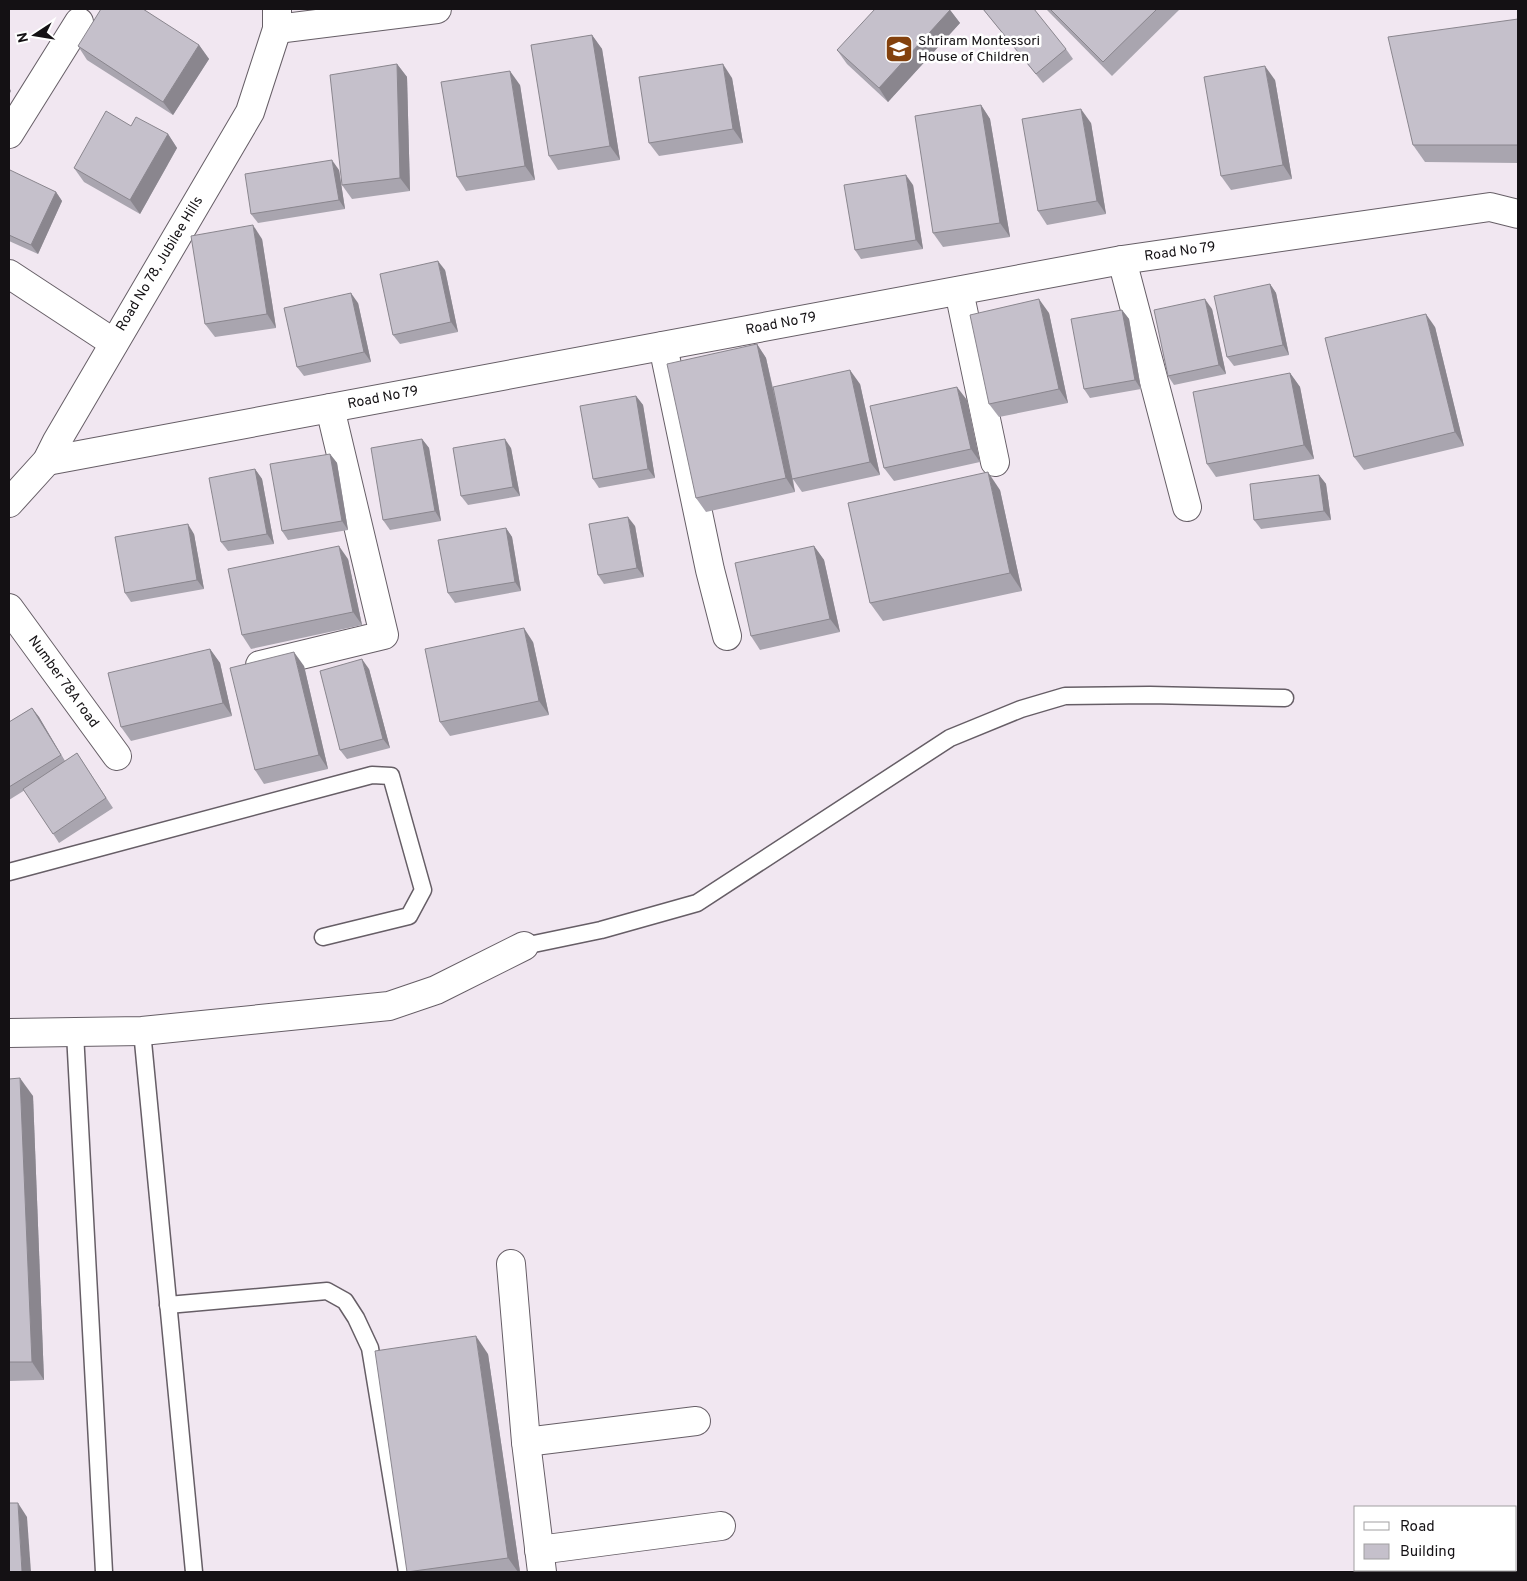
<svg xmlns="http://www.w3.org/2000/svg" width="1527" height="1581" viewBox="0 0 1527 1581" font-family="Overpass,sans-serif">
  <style>
    .lines { fill: none; stroke-linecap: round; stroke-linejoin: round }
    .lane-casing { stroke: #665e66; stroke-width: 19 }
    .street-casing { stroke: #665e66; stroke-width: 30 }
    .secondary-casing { stroke: #665e66; stroke-width: 30 }
    .lane { stroke: #fff; stroke-width: 16 }
    .street { stroke: #fff; stroke-width: 28 }
    .secondary { stroke: #fff; stroke-width: 28 }
    .wall { fill: #a9a5af }
    .shaded-wall { fill: #8a868e }
    .building { fill: #c5c0cb; stroke: #8a868e }
    .labels { text-anchor: middle; dominant-baseline: central; stroke-width: 5; stroke-linejoin: round; paint-order: stroke }
    .poi-label { font-size: 14px; fill: #141114; stroke: #fff; text-anchor: start }
    .street-label { font-size: 14px; fill: #141114; stroke: #fff }
  </style>
  <rect width="100%" height="100%" fill="#f1e7f1"/>
  <g class="lines">
    <g class="lane-casing">
      <g id="lane">
        <polyline points="9,872 372,775 391,776 423,890 409,916 323,937"/>
        <polyline points="524,946 601,930 697,903 950,738 1021,709 1065,696 1150,695 1285,698"/>
        <polyline points="142,1031 194,1572"/>
        <polyline points="75,1033 104,1572"/>
        <polyline points="168,1305 327,1291 345,1301 356,1318 370,1348 407,1572"/>
      </g>
    </g>
    <g class="street-casing">
      <g id="street">
        <polyline points="277,29 437,9"/>
        <polyline points="9,134 79,22"/>
        <polyline points="1122,260 1187,507"/>
        <polyline points="9,274 114,343"/>
        <polyline points="959,291 995,462"/>
        <polyline points="663,346 710,570 727,636"/>
        <polyline points="47,461 1122,260 1490,207 1518,214"/>
        <polyline points="9,608 117,756"/>
        <polyline points="260,665 384,635 330,408"/>
        <polyline points="9,1033 142,1031 389,1006 436,990 524,946"/>
        <polyline points="511,1264 526,1442 542,1572"/>
        <polyline points="526,1442 696,1421"/>
        <polyline points="539,1550 721,1526"/>
      </g>
    </g>
    <g class="secondary-casing">
      <polyline id="secondary" points="9,503 47,461 57,441 250,112 277,29 277,9"/>
    </g>
    <use href="#lane" class="lane"/>
    <use href="#street" class="street"/>
    <use href="#secondary" class="secondary"/>
  </g>
  <g class="wall">
    <polygon points="983,9 1066,49 1073,59 1043,83"/>
    <polygon points="1046,9 1180,9 1112,76"/>
    <polygon points="950,10 960,23 888,102 847,64 837,50"/>
    <polygon points="1518,19 1518,163 1425,162 1413,145"/>
    <polygon points="592,35 602,49 620,160 558,170 549,156"/>
    <polygon points="199,45 209,59 173,115 87,60 78,46"/>
    <polygon points="397,64 407,77 410,191 352,199 342,185"/>
    <polygon points="732,78 743,143 659,156 649,143"/>
    <polygon points="1275,80 1292,179 1231,190 1221,176"/>
    <polygon points="520,85 535,180 466,191 457,177"/>
    <polygon points="981,105 990,119 1010,237 943,247 933,233"/>
    <polygon points="1091,123 1106,214 1047,225 1038,211"/>
    <polygon points="131,126 168,134 177,148 140,214 84,182 74,168"/>
    <polygon points="339,170 345,209 258,223 251,214"/>
    <polygon points="9,172 56,192 62,201 38,254 9,241"/>
    <polygon points="913,185 923,249 861,259 855,250"/>
    <polygon points="262,239 276,328 215,337 205,324"/>
    <polygon points="445,270 458,332 400,344 393,335"/>
    <polygon points="1270,284 1276,293 1289,355 1234,366 1227,357"/>
    <polygon points="358,303 371,362 304,376 297,367"/>
    <polygon points="1212,309 1226,374 1174,385 1168,376"/>
    <polygon points="1122,310 1129,319 1141,389 1090,398 1084,389"/>
    <polygon points="1049,313 1068,403 999,417 989,404"/>
    <polygon points="1435,327 1464,446 1364,470 1354,457"/>
    <polygon points="757,344 766,358 777,405 860,384 880,475 802,492 793,479 795,492 706,512 696,498"/>
    <polygon points="1290,373 1300,387 1314,459 1216,477 1207,464"/>
    <polygon points="636,396 643,405 655,478 599,488 593,479"/>
    <polygon points="967,400 980,462 894,481 884,468"/>
    <polygon points="422,439 429,448 441,521 390,530 383,520"/>
    <polygon points="511,448 520,496 468,505 461,496"/>
    <polygon points="330,454 337,463 348,530 288,540 282,531"/>
    <polygon points="255,469 262,479 274,544 228,551 221,542"/>
    <polygon points="1319,475 1326,484 1331,520 1261,529 1254,520"/>
    <polygon points="1000,490 1022,591 883,621 870,603"/>
    <polygon points="635,526 644,577 604,584 598,575"/>
    <polygon points="506,528 512,537 521,591 455,603 448,593"/>
    <polygon points="194,534 204,589 131,602 125,593"/>
    <polygon points="814,546 824,560 840,632 760,650 751,636"/>
    <polygon points="348,559 362,625 251,649 242,635"/>
    <polygon points="533,642 549,715 450,736 440,722"/>
    <polygon points="210,649 220,663 232,716 131,741 121,727"/>
    <polygon points="304,666 328,769 264,784 255,770"/>
    <polygon points="369,669 390,748 347,759 340,750"/>
    <polygon points="32,708 39,717 65,761 77,753 113,808 59,843 25,790 9,800 9,722"/>
    <polygon points="9,1079 33,1096 44,1380 9,1381"/>
    <polygon points="488,1354 520,1572 409,1572"/>
  </g>
  <g class="shaded-wall">
    <polygon points="950,10 960,23 888,102 879,88"/>
    <polygon points="592,35 602,49 620,160 610,146"/>
    <polygon points="199,45 209,59 173,115 163,102"/>
    <polygon points="397,64 407,77 410,191 400,178"/>
    <polygon points="723,64 732,78 743,143 733,129"/>
    <polygon points="1265,66 1275,80 1292,179 1283,165"/>
    <polygon points="510,71 520,85 535,180 525,166"/>
    <polygon points="9,87 11,91 9,95"/>
    <polygon points="981,105 990,119 1010,237 1000,223"/>
    <polygon points="1081,109 1091,123 1106,214 1097,201"/>
    <polygon points="168,134 177,148 140,214 130,200"/>
    <polygon points="332,160 339,170 345,209 339,200"/>
    <polygon points="906,175 913,185 923,249 916,240"/>
    <polygon points="56,192 62,201 38,254 31,245"/>
    <polygon points="253,225 262,239 276,328 267,314"/>
    <polygon points="438,261 445,270 458,332 451,322"/>
    <polygon points="1270,284 1276,293 1289,355 1283,345"/>
    <polygon points="351,293 358,303 371,362 364,352"/>
    <polygon points="1039,299 1049,313 1068,403 1059,389"/>
    <polygon points="1205,299 1212,309 1226,374 1219,365"/>
    <polygon points="1122,310 1129,319 1141,389 1135,380"/>
    <polygon points="1426,314 1435,327 1464,446 1455,432"/>
    <polygon points="757,344 766,358 795,492 786,478"/>
    <polygon points="850,370 860,384 880,475 870,462"/>
    <polygon points="1290,373 1300,387 1314,459 1304,445"/>
    <polygon points="957,387 967,400 980,462 971,449"/>
    <polygon points="636,396 643,405 655,478 648,469"/>
    <polygon points="422,439 429,448 441,521 435,511"/>
    <polygon points="505,439 511,448 520,496 513,487"/>
    <polygon points="330,454 337,463 348,530 342,521"/>
    <polygon points="255,469 262,479 274,544 267,534"/>
    <polygon points="988,472 1000,490 1022,591 1010,573"/>
    <polygon points="1319,475 1326,484 1331,520 1324,511"/>
    <polygon points="628,517 635,526 644,577 637,568"/>
    <polygon points="188,524 194,534 204,589 197,580"/>
    <polygon points="506,528 512,537 521,591 515,582"/>
    <polygon points="339,546 348,559 362,625 353,612"/>
    <polygon points="814,546 824,560 840,632 830,619"/>
    <polygon points="524,628 533,642 549,715 539,701"/>
    <polygon points="210,649 220,663 232,716 223,703"/>
    <polygon points="294,652 304,666 328,769 319,755"/>
    <polygon points="362,659 369,669 390,748 383,739"/>
    <polygon points="32,708 39,717 67,765 61,755"/>
    <polygon points="20,1078 33,1096 44,1380 32,1362"/>
    <polygon points="476,1336 488,1354 520,1572 518,1572 508,1558"/>
    <polygon points="18,1503 27,1517 31,1572 22,1572"/>
  </g>
  <g class="building">
    <polygon points="101,9 143,9 199,45 163,102 78,46"/>
    <polygon points="875,9 949,9 950,10 879,88 837,50"/>
    <polygon points="983,9 1034,9 1066,49 1036,74"/>
    <polygon points="1050,9 1157,9 1103,62"/>
    <polygon points="1518,19 1518,145 1413,145 1388,37"/>
    <polygon points="592,35 610,146 549,156 531,45"/>
    <polygon points="397,64 400,178 342,185 330,75"/>
    <polygon points="723,64 733,129 649,143 639,77"/>
    <polygon points="1265,66 1283,165 1221,176 1204,77"/>
    <polygon points="510,71 525,166 457,177 441,82"/>
    <polygon points="981,105 1000,223 933,233 915,116"/>
    <polygon points="1081,109 1097,201 1038,211 1022,119"/>
    <polygon points="106,111 131,126 136,117 168,134 130,200 74,168"/>
    <polygon points="332,160 339,200 251,214 245,174"/>
    <polygon points="10,170 56,192 31,245 9,235 9,172"/>
    <polygon points="906,175 916,240 855,250 844,185"/>
    <polygon points="253,225 267,314 205,324 191,236"/>
    <polygon points="438,261 451,322 393,335 380,274"/>
    <polygon points="1270,284 1283,345 1227,357 1214,296"/>
    <polygon points="351,293 364,352 297,367 284,308"/>
    <polygon points="1039,299 1059,389 989,404 970,315"/>
    <polygon points="1205,299 1219,365 1168,376 1154,310"/>
    <polygon points="1122,310 1135,380 1084,389 1071,319"/>
    <polygon points="1426,314 1455,432 1354,457 1325,338"/>
    <polygon points="757,344 786,478 696,498 667,364"/>
    <polygon points="850,370 870,462 792,479 773,387"/>
    <polygon points="1290,373 1304,445 1207,464 1193,392"/>
    <polygon points="957,387 971,449 884,468 870,406"/>
    <polygon points="636,396 648,469 593,479 580,406"/>
    <polygon points="422,439 435,511 383,520 371,448"/>
    <polygon points="505,439 513,487 461,496 453,448"/>
    <polygon points="330,454 342,521 282,531 270,464"/>
    <polygon points="255,469 267,534 221,542 209,478"/>
    <polygon points="988,472 1010,573 870,603 848,503"/>
    <polygon points="1319,475 1324,511 1254,520 1250,484"/>
    <polygon points="628,517 637,568 598,575 589,524"/>
    <polygon points="188,524 197,580 125,593 115,537"/>
    <polygon points="506,528 515,582 448,593 438,540"/>
    <polygon points="339,546 353,612 242,635 228,569"/>
    <polygon points="814,546 830,619 751,636 735,563"/>
    <polygon points="524,628 539,701 440,722 425,649"/>
    <polygon points="210,649 223,703 121,727 108,673"/>
    <polygon points="294,652 319,755 255,770 230,668"/>
    <polygon points="362,659 383,739 340,750 320,671"/>
    <polygon points="32,708 61,755 9,787 9,722"/>
    <polygon points="77,753 106,798 53,834 23,789"/>
    <polygon points="20,1078 32,1362 9,1362 9,1079"/>
    <polygon points="476,1336 508,1558 407,1572 375,1351"/>
    <polygon points="9,1503 18,1503 22,1572 9,1572"/>
  </g>
  <defs>
    <g id="university-square" transform="scale(1.4375)"><rect x="-9" y="-9" width="18" height="18" rx="4" fill="#83410d" stroke="#fff"/><path d="M0-5L7-2L0 1L-7-2ZM-4 1L0 2.5L4 1V4Q0 6-4 4Z" fill="#fff"/></g>
  </defs>
  <g fill-rule="evenodd">
    <use href="#university-square" x="899" y="49"/>
  </g>
  <g class="labels">
    <g class="poi-label">
      <text x="918" y="41">Shriram Montessori<tspan x="918" dy="16">House of Children</tspan></text>
    </g>
    <g class="street-label">
      <text transform="translate(1180 252) rotate(-8)">Road No 79</text>
      <text transform="translate(160 264) rotate(-59)">Road No 78, Jubilee Hills</text>
      <text transform="translate(781 324) rotate(-11)">Road No 79</text>
      <text transform="translate(383 398) rotate(-11)">Road No 79</text>
      <text transform="translate(63 682) rotate(54)">Number 78A road</text>
    </g>
  </g>
  <rect width="1527" height="1581" fill="none" stroke="#141114" stroke-width="20"/>
  <rect x="1354" y="1506" width="162" height="65" fill="#ffffff" stroke="#a1a0a1"/>
  <rect x="1364" y="1522" width="25" height="8" fill="#ffffff" stroke="#a1a0a1"/>
  <text x="1400" y="1531" font-size="15" fill="#141114">Road</text>
  <rect x="1364" y="1544" width="25" height="15" fill="#c5c0cb" stroke="#a1a0a1"/>
  <text x="1400" y="1556" font-size="15" fill="#141114">Building</text>
  <g transform="translate(35 35) rotate(258)" stroke="#ffffff" stroke-width="4" paint-order="stroke">
  <path d="M0-4L9 19L0 12L-9 19Z" fill="#141114"/>
  <text y="-8" font-size="14" font-weight="bold" text-anchor="middle" fill="#141114">N</text>
  </g>
</svg>
